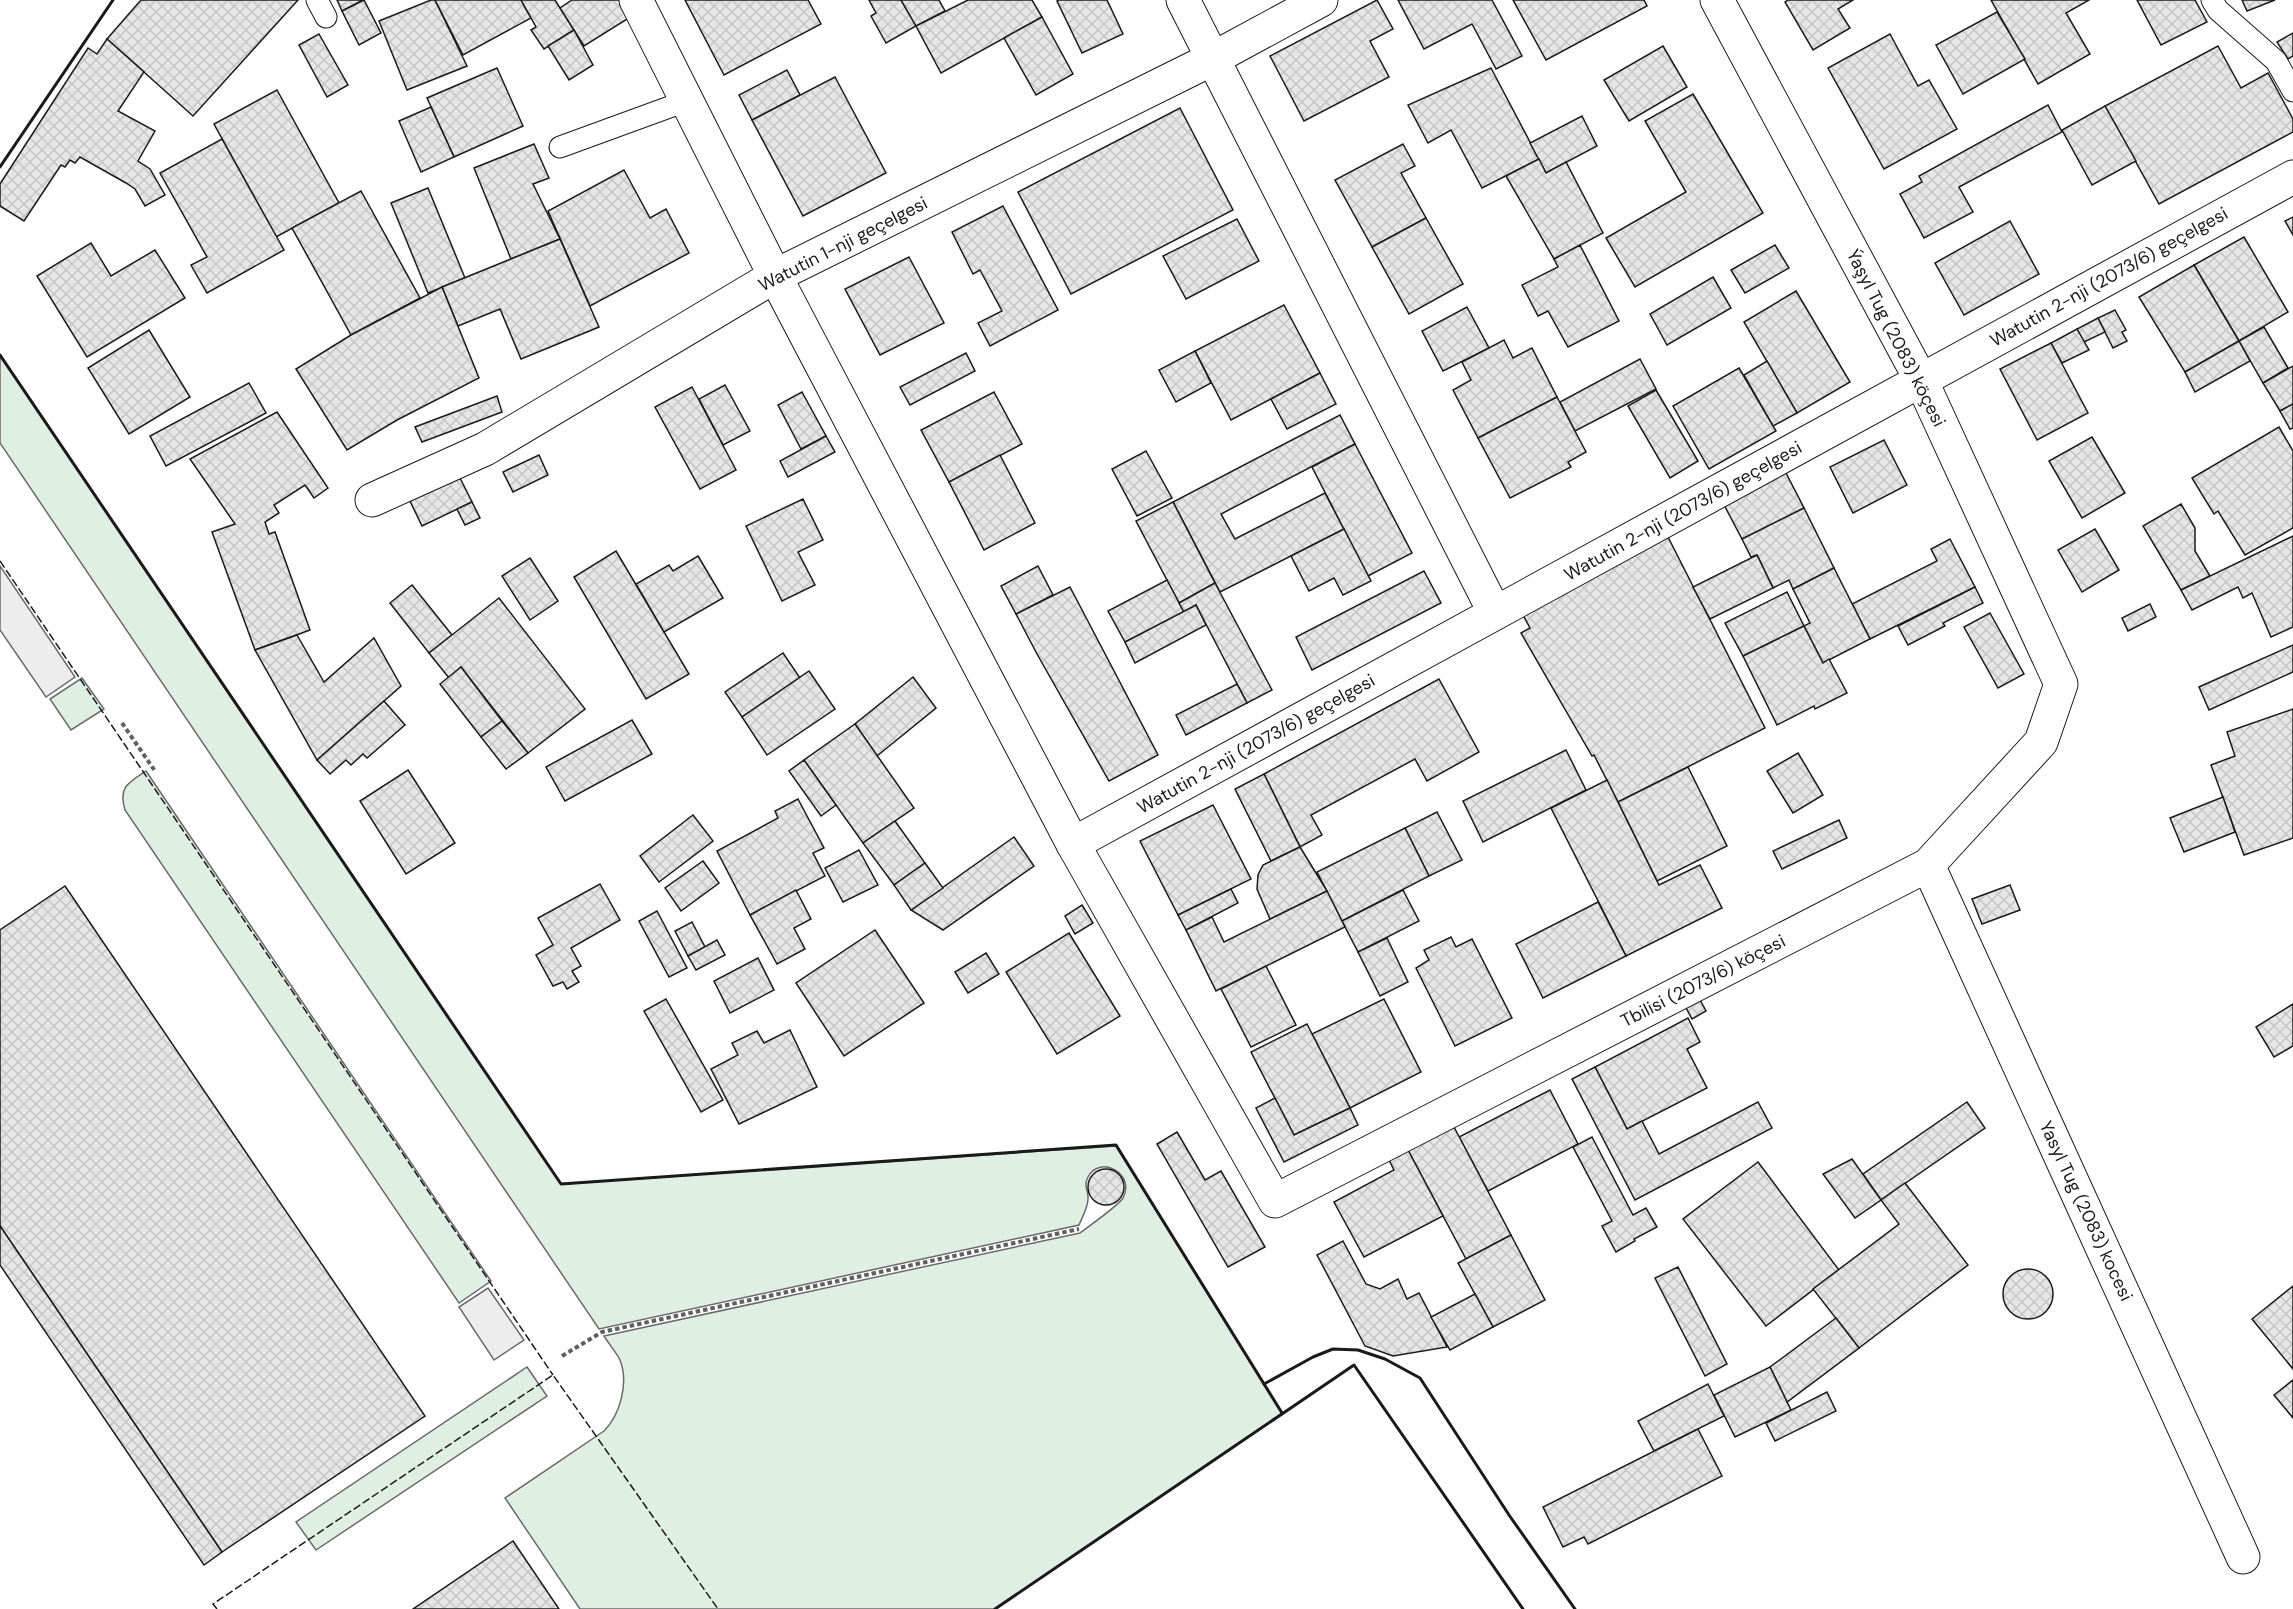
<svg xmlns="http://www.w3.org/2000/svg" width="2293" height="1609" viewBox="0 0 2293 1609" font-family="'DM Sans',sans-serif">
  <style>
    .grass { fill: #e0efe3; stroke: #6a6a6a; stroke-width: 1.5 }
    .parking { fill: #ededed; stroke: #6a6a6a; stroke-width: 1.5 }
    .building { fill: url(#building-cross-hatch); stroke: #1a1a1a; stroke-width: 1.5 }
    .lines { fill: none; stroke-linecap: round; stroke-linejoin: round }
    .service-casing { stroke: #1a1a1a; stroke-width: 23 }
    .minor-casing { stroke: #1a1a1a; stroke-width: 35 }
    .path { stroke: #5f5f5f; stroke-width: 4; stroke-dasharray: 4.5 3; stroke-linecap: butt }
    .service { stroke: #fff; stroke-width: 21 }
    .minor { stroke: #fff; stroke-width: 33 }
    .fence { stroke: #1a1a1a; stroke-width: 1.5; stroke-dasharray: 8 3; stroke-linecap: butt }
    .wall { stroke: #1a1a1a; stroke-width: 3 }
    .labels { text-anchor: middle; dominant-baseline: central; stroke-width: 4.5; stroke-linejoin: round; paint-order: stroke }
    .street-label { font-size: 18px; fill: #1a1a1a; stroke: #fff }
  </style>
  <defs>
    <pattern id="building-cross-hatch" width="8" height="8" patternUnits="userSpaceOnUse" patternTransform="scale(1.5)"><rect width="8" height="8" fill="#e6e6e6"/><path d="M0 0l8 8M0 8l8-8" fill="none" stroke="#c5c5c5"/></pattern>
  </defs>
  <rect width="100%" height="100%" fill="#fff"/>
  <g class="grass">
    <path d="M 0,355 L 561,1184 L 1116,1146 L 1282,1413 L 995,1609 L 580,1609 L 505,1498 L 604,1431 C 620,1415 629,1383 620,1360 C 616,1352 609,1344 604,1336 L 1080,1233 C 1089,1226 1118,1206 1123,1198 C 1136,1174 1100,1154 1088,1177 C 1083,1187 1089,1190 1088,1199 C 1088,1207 1082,1218 1079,1225 L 599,1329 L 0,443 Z"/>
    <polygon points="82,678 104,709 71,730 50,699"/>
    <path d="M 146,771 L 491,1281 L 459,1303 L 125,810 C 118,787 128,783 146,771 Z"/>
    <polygon points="527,1367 547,1396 316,1550 296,1522"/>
  </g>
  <g class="parking">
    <polygon points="0,566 75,677 46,697 0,630"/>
    <polygon points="488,1288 524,1340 494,1360 459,1307"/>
  </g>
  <g class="building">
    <polygon points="141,0 298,0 193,116 107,39"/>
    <polygon points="337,0 363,0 342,11"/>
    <polygon points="364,0 381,33 359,45 342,11"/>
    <polygon points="431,0 435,0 467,66 407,90 379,21"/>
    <polygon points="435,0 521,0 531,18 463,55"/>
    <polygon points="521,0 555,0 574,30 544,49 531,30 536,27"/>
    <polygon points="572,0 622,0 632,16 584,46 560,8"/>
    <polygon points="685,0 808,0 821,24 724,75"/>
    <polygon points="869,0 901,0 916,26 886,43 871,16 876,13"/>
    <polygon points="901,0 939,0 945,11 916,26"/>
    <polygon points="968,0 1032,0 1042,17 941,73 916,26"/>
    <polygon points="1059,0 1107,0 1123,34 1082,53 1057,1"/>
    <polygon points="1377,0 1393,29 1370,41 1389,77 1304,121 1270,56"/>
    <polygon points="1398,0 1492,0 1522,56 1496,69 1472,24 1424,49"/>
    <polygon points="1513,0 1644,0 1647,6 1546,60"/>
    <polygon points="1788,0 1853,0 1838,9 1850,28 1813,50 1785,2"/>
    <polygon points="1991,0 2089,0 2066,13 2090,54 2038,84"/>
    <polygon points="2137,0 2195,0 2207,22 2161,45"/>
    <polygon points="2242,0 2275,0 2247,11"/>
    <polygon points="1997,12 2025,59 1963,94 1936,45"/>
    <polygon points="1042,17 1073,74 1036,95 1004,38"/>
    <polygon points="574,30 593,65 569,80 548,46"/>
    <polygon points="2293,33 2293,56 2288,59 2277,42"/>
    <polygon points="319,34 348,85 327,97 299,45"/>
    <polygon points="1890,34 1918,86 1929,80 1957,129 1884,169 1828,68"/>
    <polygon points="107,39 144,72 118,111 155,131 138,161 150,169 165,195 145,206 135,189 126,183 80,157 75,163 70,160 65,167 61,165 24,221 0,206 0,184 88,48 97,54"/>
    <polygon points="1663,46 1687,87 1629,121 1604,80"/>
    <polygon points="2218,46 2241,88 2268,73 2293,119 2293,132 2159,204 2105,106"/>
    <polygon points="497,68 523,126 454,157 427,98"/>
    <polygon points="1491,68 1539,159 1482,188 1451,130 1428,143 1408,105"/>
    <polygon points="787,70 800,95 752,120 739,95"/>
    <polygon points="835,77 886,173 803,216 752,120"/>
    <polygon points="277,90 339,203 276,237 214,124"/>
    <polygon points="1693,94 1763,213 1635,287 1606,238 1686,192 1645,121"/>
    <polygon points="2048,105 2062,132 1959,187 1973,212 1924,238 1900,194 1922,182 1919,176"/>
    <polygon points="2105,106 2136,161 2092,185 2062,130"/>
    <polygon points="431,107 454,157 421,172 399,121"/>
    <polygon points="1180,108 1233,210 1071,294 1018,192"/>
    <polygon points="1582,116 1597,146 1546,173 1530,143"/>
    <polygon points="222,139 284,250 207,293 191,265 207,257 160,173"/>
    <polygon points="534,144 549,178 533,184 560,239 511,259 474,168"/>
    <polygon points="1403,144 1415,166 1401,173 1426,218 1372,247 1335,180"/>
    <polygon points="1539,159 1546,173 1566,162 1603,233 1554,259 1506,176"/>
    <polygon points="624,170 650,218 666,209 689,253 590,306 548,211"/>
    <polygon points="428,188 465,278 428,293 391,203"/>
    <polygon points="361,191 420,298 351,335 292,228"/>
    <polygon points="1003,206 1058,310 990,346 978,323 1002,311 980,270 973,274 952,232"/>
    <polygon points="2293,217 2293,235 2285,221"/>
    <polygon points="1426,218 1463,284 1409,314 1372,247"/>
    <polygon points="1237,219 1259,261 1186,299 1163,256"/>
    <polygon points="2010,221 2039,274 1964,315 1935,263"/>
    <polygon points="2244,237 2288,312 2239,341 2194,265"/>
    <polygon points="560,239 599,327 521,359 500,309 458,326 442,287"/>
    <polygon points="91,243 111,276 155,250 185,298 87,357 37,276"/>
    <polygon points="1580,245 1619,321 1568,347 1548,311 1538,316 1522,285 1558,267 1554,259"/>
    <polygon points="1775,245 1789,268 1745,293 1731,270"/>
    <polygon points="909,257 944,323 880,355 845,289"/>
    <polygon points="2194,265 2239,341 2185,372 2139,297"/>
    <polygon points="1713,277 1731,308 1667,345 1650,314"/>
    <polygon points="442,287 479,378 397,420 347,450 296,369 351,335"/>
    <polygon points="1796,291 1850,382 1797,413 1744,322"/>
    <polygon points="1284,305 1320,373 1231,420 1195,351"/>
    <polygon points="1467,307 1489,348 1443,371 1422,331"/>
    <polygon points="2115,310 2126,330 2122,332 2127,341 2113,348 2098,318"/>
    <polygon points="2098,318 2105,332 2084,342 2077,329"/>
    <polygon points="2264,327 2288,368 2263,383 2239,341"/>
    <polygon points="2077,329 2089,350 2062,363 2051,343"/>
    <polygon points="149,330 190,397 129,434 88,368"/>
    <polygon points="1504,340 1513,358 1532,348 1557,397 1478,438 1453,390 1471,380 1462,362"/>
    <polygon points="2239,341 2250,361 2195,392 2185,372"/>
    <polygon points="2051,343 2088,413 2037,440 2000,369"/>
    <polygon points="1195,351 1211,383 1176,402 1159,370"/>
    <polygon points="966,353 975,371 910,405 900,387"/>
    <polygon points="1640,359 1656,389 1575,431 1560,402"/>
    <polygon points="1767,361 1797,413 1773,426 1744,375"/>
    <polygon points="2293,366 2293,404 2280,411 2263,383"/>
    <polygon points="1739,368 1776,431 1709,469 1673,406"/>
    <polygon points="1320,373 1336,404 1287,429 1271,399"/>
    <polygon points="249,383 266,413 166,466 150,436"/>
    <polygon points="725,385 750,431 723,445 699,399"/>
    <polygon points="692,387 736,470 700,489 655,407"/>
    <polygon points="1656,390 1698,461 1670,478 1628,406"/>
    <polygon points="802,392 826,436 801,449 778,405"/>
    <polygon points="994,392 1022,444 949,482 921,430"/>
    <polygon points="497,396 502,412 422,442 415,427"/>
    <polygon points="1557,397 1586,452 1568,462 1571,467 1510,498 1478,438"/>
    <polygon points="2293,404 2293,428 2290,429 2280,411"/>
    <polygon points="277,412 328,488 314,498 305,485 274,505 279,513 265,522 269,534 275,532 310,630 255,650 212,532 235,524 190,459"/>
    <polygon points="1340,415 1355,444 1221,514 1235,539 1325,493 1344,529 1220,592 1173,502"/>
    <polygon points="2279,427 2293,451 2293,528 2245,555 2218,511 2214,514 2192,478"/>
    <polygon points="826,436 835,452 788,477 780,461"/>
    <polygon points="2092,437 2125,493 2082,518 2049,461"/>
    <polygon points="1884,440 1907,485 1853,513 1830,467"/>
    <polygon points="1355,444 1412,553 1368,576 1312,467"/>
    <polygon points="1146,451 1172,498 1137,516 1112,469"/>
    <polygon points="539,455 548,475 513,492 503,472"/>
    <polygon points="1000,455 1035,523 984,550 949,482"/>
    <polygon points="1785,471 1804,508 1742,539 1722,501"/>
    <polygon points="460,478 472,502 422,526 410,501"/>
    <polygon points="803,499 823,540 798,552 815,585 782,601 746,526"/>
    <polygon points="472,502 480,518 465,525 457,509"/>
    <polygon points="1173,502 1215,583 1179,603 1136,521"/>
    <polygon points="2181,504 2195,528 2195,551 2210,576 2181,590 2143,526"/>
    <polygon points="1804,508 1834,568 1793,589 1789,580 1773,588 1757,555 1751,557 1742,539"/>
    <polygon points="1344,529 1371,581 1343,595 1334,578 1309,591 1291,556"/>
    <polygon points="2095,529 2119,570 2082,592 2058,550"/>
    <polygon points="2293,536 2293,627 2271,637 2252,593 2243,598 2238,587 2192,610 2181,590"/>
    <polygon points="1668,537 1765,728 1618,802 1594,755 1592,756 1521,633 1530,628 1523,615"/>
    <polygon points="1950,539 1975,587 1870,639 1852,604 1937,561 1931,549"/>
    <polygon points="616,551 689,674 646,699 574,577"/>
    <polygon points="1757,555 1773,588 1710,619 1693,587"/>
    <polygon points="698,556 723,598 664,632 636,584 669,565 673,571"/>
    <polygon points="530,558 558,601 530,620 502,576"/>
    <polygon points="1038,566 1053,595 1016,614 1001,586"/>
    <polygon points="1834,568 1870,639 1823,663 1804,626 1810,623 1793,589"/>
    <polygon points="1424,571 1441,603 1312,670 1296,637"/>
    <polygon points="1167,580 1184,612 1125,642 1108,611"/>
    <polygon points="1215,583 1272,690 1247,703 1196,605 1184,612 1179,603"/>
    <polygon points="412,585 452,635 429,653 390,603"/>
    <polygon points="1070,587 1158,755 1109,781 1037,654 1016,614"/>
    <polygon points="1975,587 1983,603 1943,623 1945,626 1908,645 1898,626"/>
    <polygon points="1787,592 1804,626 1743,656 1725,623"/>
    <polygon points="499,598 585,709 528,753 461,667 449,678 429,653"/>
    <polygon points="2150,604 2156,617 2128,631 2122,618"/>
    <polygon points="1196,605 1206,625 1135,663 1125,642"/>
    <polygon points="1990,613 2024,674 1998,688 1964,627"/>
    <polygon points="1804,626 1823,663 1829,659 1847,693 1815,709 1814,706 1777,725 1743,656"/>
    <polygon points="297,635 324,682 374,638 401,686 317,760 255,650"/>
    <polygon points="2293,645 2293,672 2209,710 2199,687"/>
    <polygon points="783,653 800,678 742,717 725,692"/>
    <polygon points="461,667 502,721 481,737 440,684"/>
    <polygon points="809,671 835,709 767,755 742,717"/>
    <polygon points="913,677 936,708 877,756 855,724"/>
    <polygon points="1439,679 1479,752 1427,781 1415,759 1311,815 1322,835 1300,847 1264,774"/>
    <polygon points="1237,684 1247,703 1186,735 1176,715"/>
    <polygon points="384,701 405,725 367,758 363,754 351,765 346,760 330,774 317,760"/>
    <polygon points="2293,709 2293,838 2244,855 2211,765 2235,756 2227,732"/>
    <polygon points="632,720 652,754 565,801 546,767"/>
    <polygon points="502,721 528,753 506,769 481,737"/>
    <polygon points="855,724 914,808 863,843 804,760"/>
    <polygon points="1566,750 1586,790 1483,842 1463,801"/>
    <polygon points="1798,753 1823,795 1793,813 1767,771"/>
    <polygon points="804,760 836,805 821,816 789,771"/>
    <polygon points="1688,767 1727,846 1657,881 1618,802"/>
    <polygon points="408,770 455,843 406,874 360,801"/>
    <polygon points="1264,774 1300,847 1271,861 1235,789"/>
    <polygon points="1607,780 1659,885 1700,865 1722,908 1626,956 1551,808"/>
    <polygon points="2223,797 2235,832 2184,852 2170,818"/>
    <polygon points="798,799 824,848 813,853 825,876 750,915 717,851 778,818 775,811"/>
    <polygon points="1213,805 1251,879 1178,915 1140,841"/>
    <polygon points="1437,812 1462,860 1429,876 1405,828"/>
    <polygon points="693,815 713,841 659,882 640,856"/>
    <polygon points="1839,820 1847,838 1782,869 1773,851"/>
    <polygon points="895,821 925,863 894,885 863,843"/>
    <polygon points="1405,828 1429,876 1342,921 1317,872"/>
    <polygon points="1014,837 1034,866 943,930 911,910"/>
    <polygon points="1300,847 1327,891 1270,919 1257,889 1258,875 1263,865"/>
    <polygon points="859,850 878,885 843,902 825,868"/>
    <polygon points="703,861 719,883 681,911 665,888"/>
    <polygon points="925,863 943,888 911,910 894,885"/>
    <polygon points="600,884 620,920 571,948 581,966 572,971 579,982 567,989 563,982 553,986 536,955 553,945 538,918"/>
    <polygon points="2010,885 2020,910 1982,924 1972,899"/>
    <polygon points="65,886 425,1416 222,1552 0,1226 0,930"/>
    <polygon points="1231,889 1238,903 1186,930 1178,915"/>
    <polygon points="796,890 811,919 794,928 805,949 777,964 750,915"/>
    <polygon points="1403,890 1419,921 1358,952 1342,921"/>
    <polygon points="1327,891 1345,927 1216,991 1186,930 1212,917 1224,942"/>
    <polygon points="1598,902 1626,956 1543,998 1516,944"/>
    <polygon points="1082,905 1093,923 1075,934 1065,916"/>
    <polygon points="657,911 687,968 669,977 639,921"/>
    <polygon points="692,922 705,947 688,956 675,931"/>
    <polygon points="875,930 924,1003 844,1056 796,983"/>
    <polygon points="1069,933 1120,1016 1057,1054 1006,972"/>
    <polygon points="1451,937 1456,947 1472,939 1512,1018 1455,1046 1416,968 1429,960 1424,950"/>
    <polygon points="1387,938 1408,982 1380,996 1358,952"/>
    <polygon points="717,940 725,955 696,970 688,956"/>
    <polygon points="986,953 999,974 968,993 955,972"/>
    <polygon points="758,958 774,990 730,1013 714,981"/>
    <polygon points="1266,966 1296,1025 1251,1047 1221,989"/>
    <polygon points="1698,996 1706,1011 1692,1019 1684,1004"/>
    <polygon points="666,999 723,1100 701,1112 644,1011"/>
    <polygon points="1384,999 1421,1072 1350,1108 1312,1034"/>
    <polygon points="2293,1004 2293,1046 2274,1057 2256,1027"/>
    <polygon points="1688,1018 1700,1042 1687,1049 1707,1088 1627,1129 1595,1067"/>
    <polygon points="1307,1024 1350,1108 1294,1135 1251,1052"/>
    <polygon points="790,1030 817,1087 739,1124 711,1069 738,1055 732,1043 757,1031 764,1043"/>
    <polygon points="1595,1067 1627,1129 1642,1121 1659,1154 1758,1102 1772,1128 1635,1200 1572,1079"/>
    <polygon points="1550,1090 1578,1144 1488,1191 1459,1137"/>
    <polygon points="1275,1098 1294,1135 1350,1108 1358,1125 1284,1162 1256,1108"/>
    <polygon points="1967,1102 1985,1128 1881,1200 1863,1174"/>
    <polygon points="1454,1127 1511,1235 1466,1259 1408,1150"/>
    <polygon points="1177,1132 1205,1180 1221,1171 1265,1247 1228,1267 1157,1144"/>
    <polygon points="1592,1137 1633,1215 1646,1208 1657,1227 1634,1239 1635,1241 1616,1252 1602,1226 1612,1221 1573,1147"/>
    <polygon points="1408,1150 1443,1216 1364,1257 1334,1202 1394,1170 1389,1160"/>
    <polygon points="1852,1159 1881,1200 1855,1218 1823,1174"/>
    <polygon points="1758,1162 1839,1270 1766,1326 1683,1219"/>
    <circle cx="1106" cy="1187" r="18"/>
    <polygon points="1905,1183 1968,1265 1859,1348 1813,1289 1899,1224 1881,1200"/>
    <polygon points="0,1226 222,1552 204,1565 0,1265"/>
    <polygon points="1511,1235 1545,1300 1493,1327 1458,1263"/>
    <polygon points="1343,1241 1366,1284 1380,1289 1398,1279 1407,1299 1419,1293 1447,1347 1393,1356 1365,1346 1317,1255"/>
    <polygon points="1678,1267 1727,1364 1705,1376 1655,1278"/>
    <circle cx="2028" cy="1294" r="25"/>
    <polygon points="2293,1286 2293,1369 2252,1319"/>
    <polygon points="1475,1294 1493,1327 1450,1350 1431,1317"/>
    <polygon points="1836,1318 1859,1348 1787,1402 1770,1367"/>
    <polygon points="1770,1367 1791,1410 1735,1437 1714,1395"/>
    <polygon points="2293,1380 2293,1418 2274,1395"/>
    <polygon points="1708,1384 1724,1416 1654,1451 1638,1421"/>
    <polygon points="1827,1392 1836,1411 1775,1441 1766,1423"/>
    <polygon points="1698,1429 1722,1476 1588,1544 1584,1537 1563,1547 1543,1507"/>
    <polygon points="513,1541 559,1609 413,1609"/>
  </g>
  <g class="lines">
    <g class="service-casing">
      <g id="service">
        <polyline points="317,0 326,17"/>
        <polyline points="2212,0 2218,10 2276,61 2293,91"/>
        <polyline points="560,147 686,101"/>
      </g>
    </g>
    <g class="minor-casing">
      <g id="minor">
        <polyline points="636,0 775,276 1073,844 1275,1201 1928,865 2041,742 2061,684 1921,380 1717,0"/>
        <polyline points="1183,0 1495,613"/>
        <polyline points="372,500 485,449 775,276 1214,58 1321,0"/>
        <polyline points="1073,844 2293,177"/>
        <polyline points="1928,865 2243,1557"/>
      </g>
    </g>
    <g class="path">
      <polyline points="122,723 155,771"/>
      <polyline points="562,1356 602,1332 1079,1229"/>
    </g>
    <use href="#service" class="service"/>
    <use href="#minor" class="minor"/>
    <g class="fence">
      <polyline points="0,561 553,1375"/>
      <polyline points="217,1609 213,1604 553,1375 718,1609"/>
    </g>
    <g class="wall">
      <polyline points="0,167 113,0"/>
      <polyline points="0,355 561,1184 1116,1145 1282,1413"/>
      <polyline points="1264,1384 1313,1357 1333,1349 1358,1350 1385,1359 1420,1378 1509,1515 1575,1609"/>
      <polyline points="995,1609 1354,1365 1523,1609"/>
    </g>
  </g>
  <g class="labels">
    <g class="street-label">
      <text transform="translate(843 244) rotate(-27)">Watutin 1-nji geçelgesi</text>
      <text transform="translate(2109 277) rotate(-29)">Watutin 2-nji (2073/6) geçelgesi</text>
      <text transform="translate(1896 338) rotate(63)">Ýaşyl Tug (2083) köçesi</text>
      <text transform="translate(1683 511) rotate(-29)">Watutin 2-nji (2073/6) geçelgesi</text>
      <text transform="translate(1256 744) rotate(-29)">Watutin 2-nji (2073/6) geçelgesi</text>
      <text transform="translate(1703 981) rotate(-27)">Tbilisi (2073/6) köçesi</text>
      <text transform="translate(2086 1211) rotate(65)">Yasyl Tug (2083) kocesi</text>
    </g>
  </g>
</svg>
